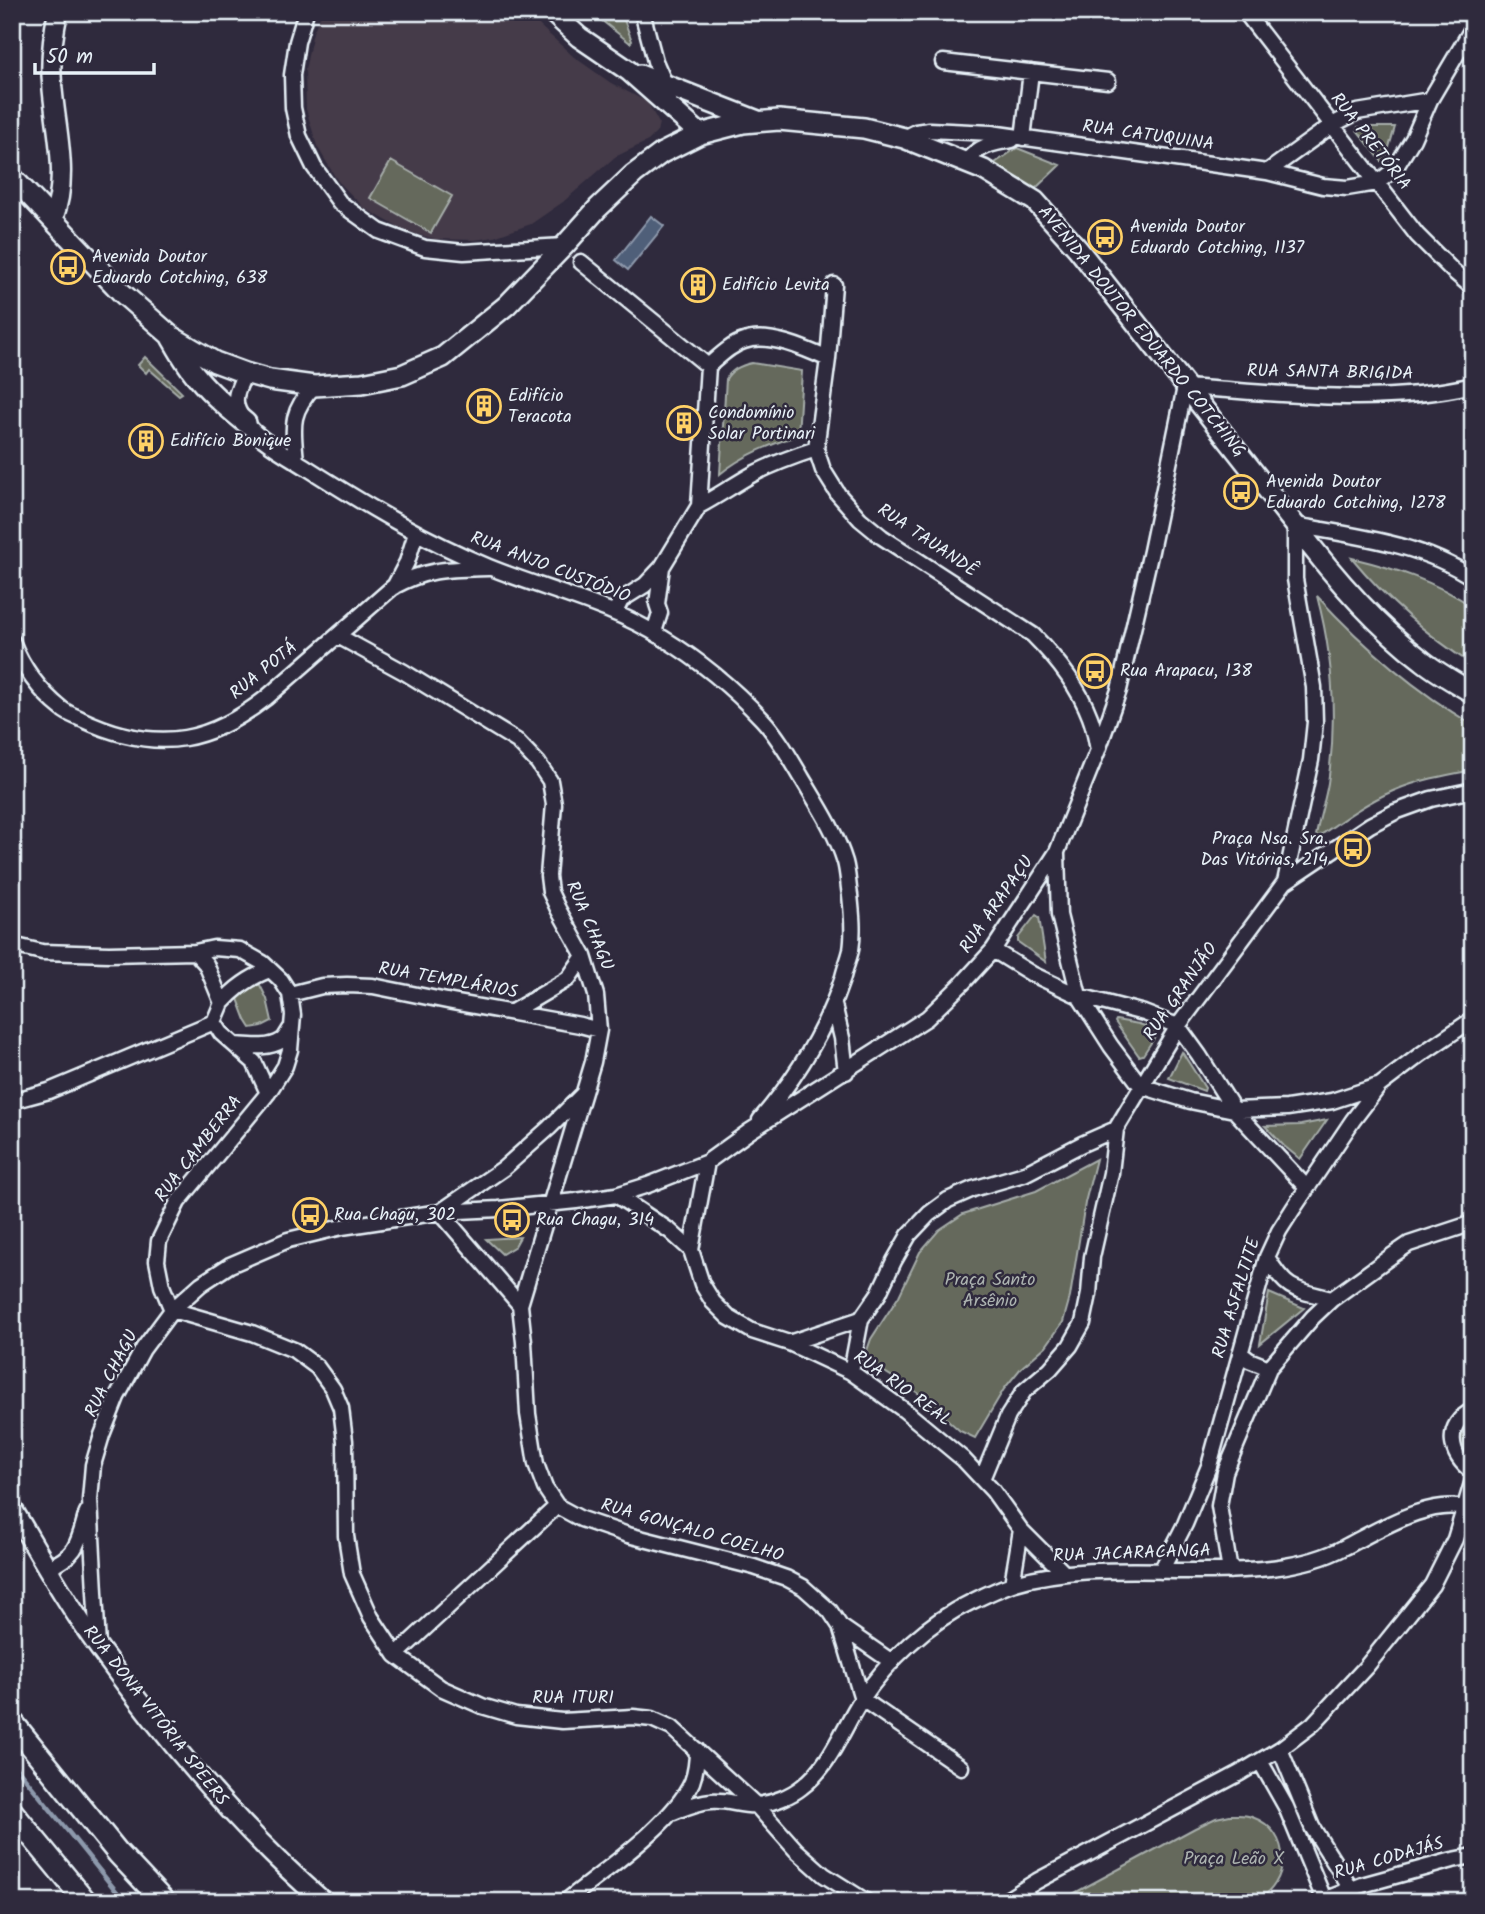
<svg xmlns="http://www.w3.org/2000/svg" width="1485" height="1914" viewBox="0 0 1485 1914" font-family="Kalam,sans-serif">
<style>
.built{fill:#443a48}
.green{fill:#65695b;stroke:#a6adaa;stroke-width:2}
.water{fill:#505e79;stroke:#8d99ac;stroke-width:2}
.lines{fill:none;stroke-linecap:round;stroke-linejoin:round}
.stream{stroke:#8d99ac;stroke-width:4.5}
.minor-casing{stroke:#e8f1f8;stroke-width:19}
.tertiary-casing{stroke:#e8f1f8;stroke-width:23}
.secondary-casing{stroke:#e8f1f8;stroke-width:24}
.primary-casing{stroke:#e8f1f8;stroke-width:26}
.minor{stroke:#2f2a3d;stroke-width:14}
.tertiary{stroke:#2f2a3d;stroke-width:18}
.secondary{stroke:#2f2a3d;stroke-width:19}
.primary{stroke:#2f2a3d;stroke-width:21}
.labels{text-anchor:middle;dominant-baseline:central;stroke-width:5;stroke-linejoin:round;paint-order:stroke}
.street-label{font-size:18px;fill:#e8f1f8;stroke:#2f2a3d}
.poi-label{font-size:18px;fill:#e8f1f8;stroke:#2f2a3d;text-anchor:start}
.park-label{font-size:18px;fill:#adb4b1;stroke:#2f2a3d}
</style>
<rect width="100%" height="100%" fill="#2f2a3d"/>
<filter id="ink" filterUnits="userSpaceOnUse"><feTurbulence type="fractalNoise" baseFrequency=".0143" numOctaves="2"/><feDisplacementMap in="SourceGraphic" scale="14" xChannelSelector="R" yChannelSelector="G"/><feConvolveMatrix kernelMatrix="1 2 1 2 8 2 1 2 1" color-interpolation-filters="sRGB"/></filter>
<g filter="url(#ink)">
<path class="built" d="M322,12H529L540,26L574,57L611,83L647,102L659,123L657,132L648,141L615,157L563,202L531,224L494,237L475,240L435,239L416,234L398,227L364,208L337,180L317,146L306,109L305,70L313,32Z"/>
<path class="green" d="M591,12H621L632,41L630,43Z
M1358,127H1395L1384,164L1357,130Z
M1017,148L1060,165L1034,190L992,165Z
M391,161L452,196L431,233L370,198Z
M145,357L182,393L179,395L149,369L146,373L138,365Z
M752,363L802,371L798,435C770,445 743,455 720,474L726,379C731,370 742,365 752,363Z
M1352,558C1397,569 1434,581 1473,607V665C1428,636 1386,599 1352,558Z
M1317,596C1363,646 1414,690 1473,725V770C1446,775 1418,780 1393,791C1367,802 1342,820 1318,837L1316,836C1319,818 1325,801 1328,783C1337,721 1333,656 1317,596Z
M1036,915L1039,917L1046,962L1018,942V938Z
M254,985H260L267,999L272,1021L262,1026L251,1028L246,1020L237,996L248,987Z
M1116,1020L1139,1024L1157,1030L1156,1035L1143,1055L1139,1056L1115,1022Z
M1182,1052L1205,1088L1204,1091L1169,1078Z
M1327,1120L1300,1159L1284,1146L1265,1126L1301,1125Z
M1096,1159L1085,1203L1070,1297L1063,1322L1046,1346L1021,1368L1004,1389L975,1438L960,1431L918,1393L864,1359L871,1339L899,1296L920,1252L939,1230L963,1214L1036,1191Z
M520,1237L515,1246L502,1254L486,1239Z
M1269,1293L1304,1308L1260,1344Z
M1473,1416V1464C1455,1443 1454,1437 1473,1416Z
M1230,1815C1237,1815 1245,1814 1252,1817C1293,1831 1291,1885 1254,1902H1058L1195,1828L1216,1818Z"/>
<path class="water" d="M651,216L664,226L628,270L616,260Z"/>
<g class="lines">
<path class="stream" d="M12,1762L125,1902"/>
<g class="minor-casing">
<path id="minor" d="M306,12L297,42L292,75L293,108L299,136L314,167L340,203L379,231L425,248L464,252L564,246
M642,12L655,61L665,84
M1245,12L1417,235L1453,271L1473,288
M943,62L1108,81
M904,138L916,132L929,130L991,133L1267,172L1323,186L1347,188L1377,183L1394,170L1413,139L1430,100L1473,27
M1023,138L1031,72
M966,162C978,146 992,143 1012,140
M1267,172L1332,125L1357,112L1430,100
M581,262L708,366
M834,285L828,359L816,449L823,470L838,494L860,519L882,537L1033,635C1056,658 1078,685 1090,717C1094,727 1096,739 1098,750
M245,373C240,385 232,397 238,410C248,435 287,455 309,469C367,506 426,541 489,567C548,591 609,604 663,638C699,660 733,688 762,719C778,736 790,758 802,778C818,805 836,832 845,862C848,873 848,884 850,895C852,913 854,932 851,950C849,959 845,968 843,977C826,1029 796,1078 760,1120
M296,461C293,426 289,414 314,386
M699,506C718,496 735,484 753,474C773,464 794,456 816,449
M394,587L407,562L416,533
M615,612L621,600L645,585L662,567L699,506L708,366C719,357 730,345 744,341C768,332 806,349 828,359
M654,632L660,613L657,604L662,567
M338,636L404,672L517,741L538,763L550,781L554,804L548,876L550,892L558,909L584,956L596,995L599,1030L593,1062L520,1305L524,1342L528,1414L536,1464L545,1488L557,1506L581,1519L628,1535L754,1567L786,1578L803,1587L830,1611L840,1626L862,1699L961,1767
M12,641C22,667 40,692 62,709C68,714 75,716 81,719C113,734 150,744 185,738C215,733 243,716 266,698L393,587C427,568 450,569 488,568
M1057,854L1059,915L1079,996L1111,1046L1141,1086L1190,1101L1234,1110L1287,1108L1332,1101L1378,1086
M1285,882L1311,760L1315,722L1314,687L1295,579V525C1355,536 1421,543 1473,578
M12,945L42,952L109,954L195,952L214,948L240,950L263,963L281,980L290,994L293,1015L290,1050L285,1066L268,1093L178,1202L159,1241L157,1261L162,1286L172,1310L252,1333L294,1350L317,1367L333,1389L341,1408L345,1441L346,1536L352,1574L371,1617L396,1655L441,1688L482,1706L516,1716L562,1721L633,1717L652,1719L672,1728L757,1806L796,1850L824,1875L867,1902
M993,950L1032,974L1079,996L1144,1013L1178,1026L1199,1055L1234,1110L1307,1188
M195,952L206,964L222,1003L214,1022L221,1033L254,1062L268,1093
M290,994L322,986L347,985L373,986L452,1002L580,1025L599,1030
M222,1003C236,987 250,977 270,970
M834,1005L842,1038L846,1072
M512,1012L568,979L584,956
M235,1045C250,1046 268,1049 281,1041C285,1039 288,1032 291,1028
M12,1101L49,1091L214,1022
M707,1162L691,1250L702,1284L713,1302L728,1317L752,1331L789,1343L851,1372L904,1410L963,1459L993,1491L1021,1530L1064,1573
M616,1195L670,1231L691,1250
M1267,1257C1286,1291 1296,1290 1332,1299
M520,1305L440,1212L504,1168L549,1128L583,1094
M789,1343L861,1319L879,1293L894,1261L909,1235L929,1214L948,1200L973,1189L1024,1174L1082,1144L1116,1129
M1240,1353L1249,1360L1269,1368
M851,1372L861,1319
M1473,1410C1444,1424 1448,1455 1473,1472
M982,1479L1008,1416L1024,1391L1050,1369L1070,1346L1083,1323L1089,1294L1092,1257L1111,1173L1116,1129L1178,1026L1285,882L1370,825L1395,812L1431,799L1473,790
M48,1568C79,1554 78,1542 87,1512
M1161,1571L1185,1524L1209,1466L1267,1257L1279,1231L1293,1209L1353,1120L1379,1086L1420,1055L1473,1019
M1230,1571L1219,1506L1225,1472L1269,1368L1313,1317L1332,1299L1390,1257L1409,1244L1473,1223
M1012,1584L1021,1530
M840,1626L892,1662
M98,1647L90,1500L93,1465L102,1435L117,1397L143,1349L172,1310L201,1284L230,1265L288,1240L342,1227L440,1212L499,1209L576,1201L616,1195L648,1185L707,1162L750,1131L927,1018L962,984L993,950L1057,852L1098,750L1119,690L1151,551L1185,387C1280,393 1380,407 1473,385
M396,1655L557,1506
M1280,1749L1312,1827L1351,1889
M1260,1761L1286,1807L1324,1899
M671,1813C684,1808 697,1802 711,1801C727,1799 743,1807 758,1805C773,1803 791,1796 802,1787C830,1766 843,1728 861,1700C888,1660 928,1622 971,1602C985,1595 1000,1588 1015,1583C1074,1566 1138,1571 1200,1571C1246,1571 1303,1570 1345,1547C1376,1531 1439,1492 1473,1512
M565,1902C602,1872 673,1824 692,1782C696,1771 697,1761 697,1750
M1003,1902L1037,1881L1240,1773L1280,1749L1313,1724L1366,1667L1432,1585L1455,1539L1473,1480
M1318,1902L1362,1885L1453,1860L1473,1856"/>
</g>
<g class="tertiary-casing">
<path id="tertiary" d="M53,219C70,175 55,129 52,83C50,60 53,35 58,12
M12,1508C40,1555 67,1604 99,1648C166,1741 238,1827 324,1902"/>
</g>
<g class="secondary-casing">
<path id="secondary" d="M552,12L579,37L629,71L700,134
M640,75L758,121
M12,177L122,293L171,336L215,362L245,373L270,380L314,386L362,383L402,375L443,357L507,305L564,246L598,208L634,174L662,153L700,134L743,123L779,120L864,128L904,138L984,170L1035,201L1078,249L1295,525C1332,575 1373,623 1423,661C1438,673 1456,683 1473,693
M171,337C179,351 187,366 198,378C212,395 229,409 246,423"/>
</g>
<g class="primary-casing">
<path id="primary" d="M12,1722L118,1853L164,1902
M12,1812L86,1902"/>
</g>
<use href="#minor" class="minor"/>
<use href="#tertiary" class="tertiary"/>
<use href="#secondary" class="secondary"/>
<use href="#primary" class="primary"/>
</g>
</g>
<defs>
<g id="bus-ring" transform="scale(1.75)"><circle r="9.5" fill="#2f2a3d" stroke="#ffd166" stroke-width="1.5"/><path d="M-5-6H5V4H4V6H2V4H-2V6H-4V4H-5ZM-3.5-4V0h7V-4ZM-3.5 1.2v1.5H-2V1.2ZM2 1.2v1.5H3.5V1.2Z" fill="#ffd166"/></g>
<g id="building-ring" transform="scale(1.75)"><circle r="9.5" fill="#2f2a3d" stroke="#ffd166" stroke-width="1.5"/><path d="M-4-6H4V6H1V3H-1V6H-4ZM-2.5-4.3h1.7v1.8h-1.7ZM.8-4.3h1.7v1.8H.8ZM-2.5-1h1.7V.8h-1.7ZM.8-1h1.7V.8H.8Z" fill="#ffd166"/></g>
</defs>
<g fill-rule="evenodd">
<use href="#bus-ring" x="1105" y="237"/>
<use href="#bus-ring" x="68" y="267"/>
<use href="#building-ring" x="698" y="285"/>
<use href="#building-ring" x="484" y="406"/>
<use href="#building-ring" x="684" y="423"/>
<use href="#building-ring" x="146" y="441"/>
<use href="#bus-ring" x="1241" y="492"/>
<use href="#bus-ring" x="1095" y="671"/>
<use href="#bus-ring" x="1353" y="849"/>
<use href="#bus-ring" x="310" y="1215"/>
<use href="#bus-ring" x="512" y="1220"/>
</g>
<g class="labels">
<g class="street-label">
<text transform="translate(1148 136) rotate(8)">RUA CATUQUINA</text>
<text transform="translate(1370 142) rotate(52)">RUA PRETÓRIA</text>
<text transform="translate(1141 332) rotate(51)">AVENIDA DOUTOR EDUARDO COTCHING</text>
<text transform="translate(1330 373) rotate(1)">RUA SANTA BRIGIDA</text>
<text transform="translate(927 541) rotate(34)">RUA TAUANDÊ</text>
<text transform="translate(550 568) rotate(21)">RUA ANJO CUSTÓDIO</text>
<text transform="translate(264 671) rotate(-39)">RUA POTÁ</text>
<text transform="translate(997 905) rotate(-55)">RUA ARAPAÇU</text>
<text transform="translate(589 926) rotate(67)">RUA CHAGU</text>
<text transform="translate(448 981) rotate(10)">RUA TEMPLÁRIOS</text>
<text transform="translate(1181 992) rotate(-55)">RUA GRANJÃO</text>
<text transform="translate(199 1149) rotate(-52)">RUA CAMBERRA</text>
<text transform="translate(1237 1298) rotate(-73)">RUA ASFALTITE</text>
<text transform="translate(112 1374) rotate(-63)">RUA CHAGU</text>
<text transform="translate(902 1389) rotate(36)">RUA RIO REAL</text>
<text transform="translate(692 1531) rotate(16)">RUA GONÇALO COELHO</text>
<text transform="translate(1132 1554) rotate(-2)">RUA JACARACANGA</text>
<text x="573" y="1698">RUA ITURI</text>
<text transform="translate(155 1716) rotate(52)">RUA DONA VITÓRIA SPEERS</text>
<text transform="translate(1389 1859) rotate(-16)">RUA CODAJÁS</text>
</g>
<g class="poi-label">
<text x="1130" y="227">Avenida Doutor<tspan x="1130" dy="21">Eduardo Cotching, 1137</tspan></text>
<text x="92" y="257">Avenida Doutor<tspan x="92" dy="21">Eduardo Cotching, 638</tspan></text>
<text x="722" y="285">Edifício Levita</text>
<text x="508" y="396">Edifício<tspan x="508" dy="21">Teracota</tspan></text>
<text x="708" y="413">Condomínio<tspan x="708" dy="21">Solar Portinari</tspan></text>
<text x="170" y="441">Edifício Bonique</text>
<text x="1266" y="482">Avenida Doutor<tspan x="1266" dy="21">Eduardo Cotching, 1278</tspan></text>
<text x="1120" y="671">Rua Arapacu, 138</text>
<text x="1328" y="839" text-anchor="end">Praça Nsa. Sra.<tspan x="1328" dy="21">Das Vitórias, 214</tspan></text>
<text x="334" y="1215">Rua Chagu, 302</text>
<text x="536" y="1220">Rua Chagu, 314</text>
</g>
<g class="park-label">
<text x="990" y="1280">Praça Santo<tspan x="990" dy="21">Arsênio</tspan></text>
<text x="1234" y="1859">Praça Leão X</text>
</g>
</g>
<rect width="1485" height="1914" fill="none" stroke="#2f2a3d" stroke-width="42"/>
<rect x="21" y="21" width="1443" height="1872" fill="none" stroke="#e8f1f8" stroke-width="2.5" filter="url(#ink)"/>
<path d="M35 63v10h119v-10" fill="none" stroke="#e8f1f8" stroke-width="3.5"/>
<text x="46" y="63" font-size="21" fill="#e8f1f8" stroke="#2f2a3d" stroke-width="5" paint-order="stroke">50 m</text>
</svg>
